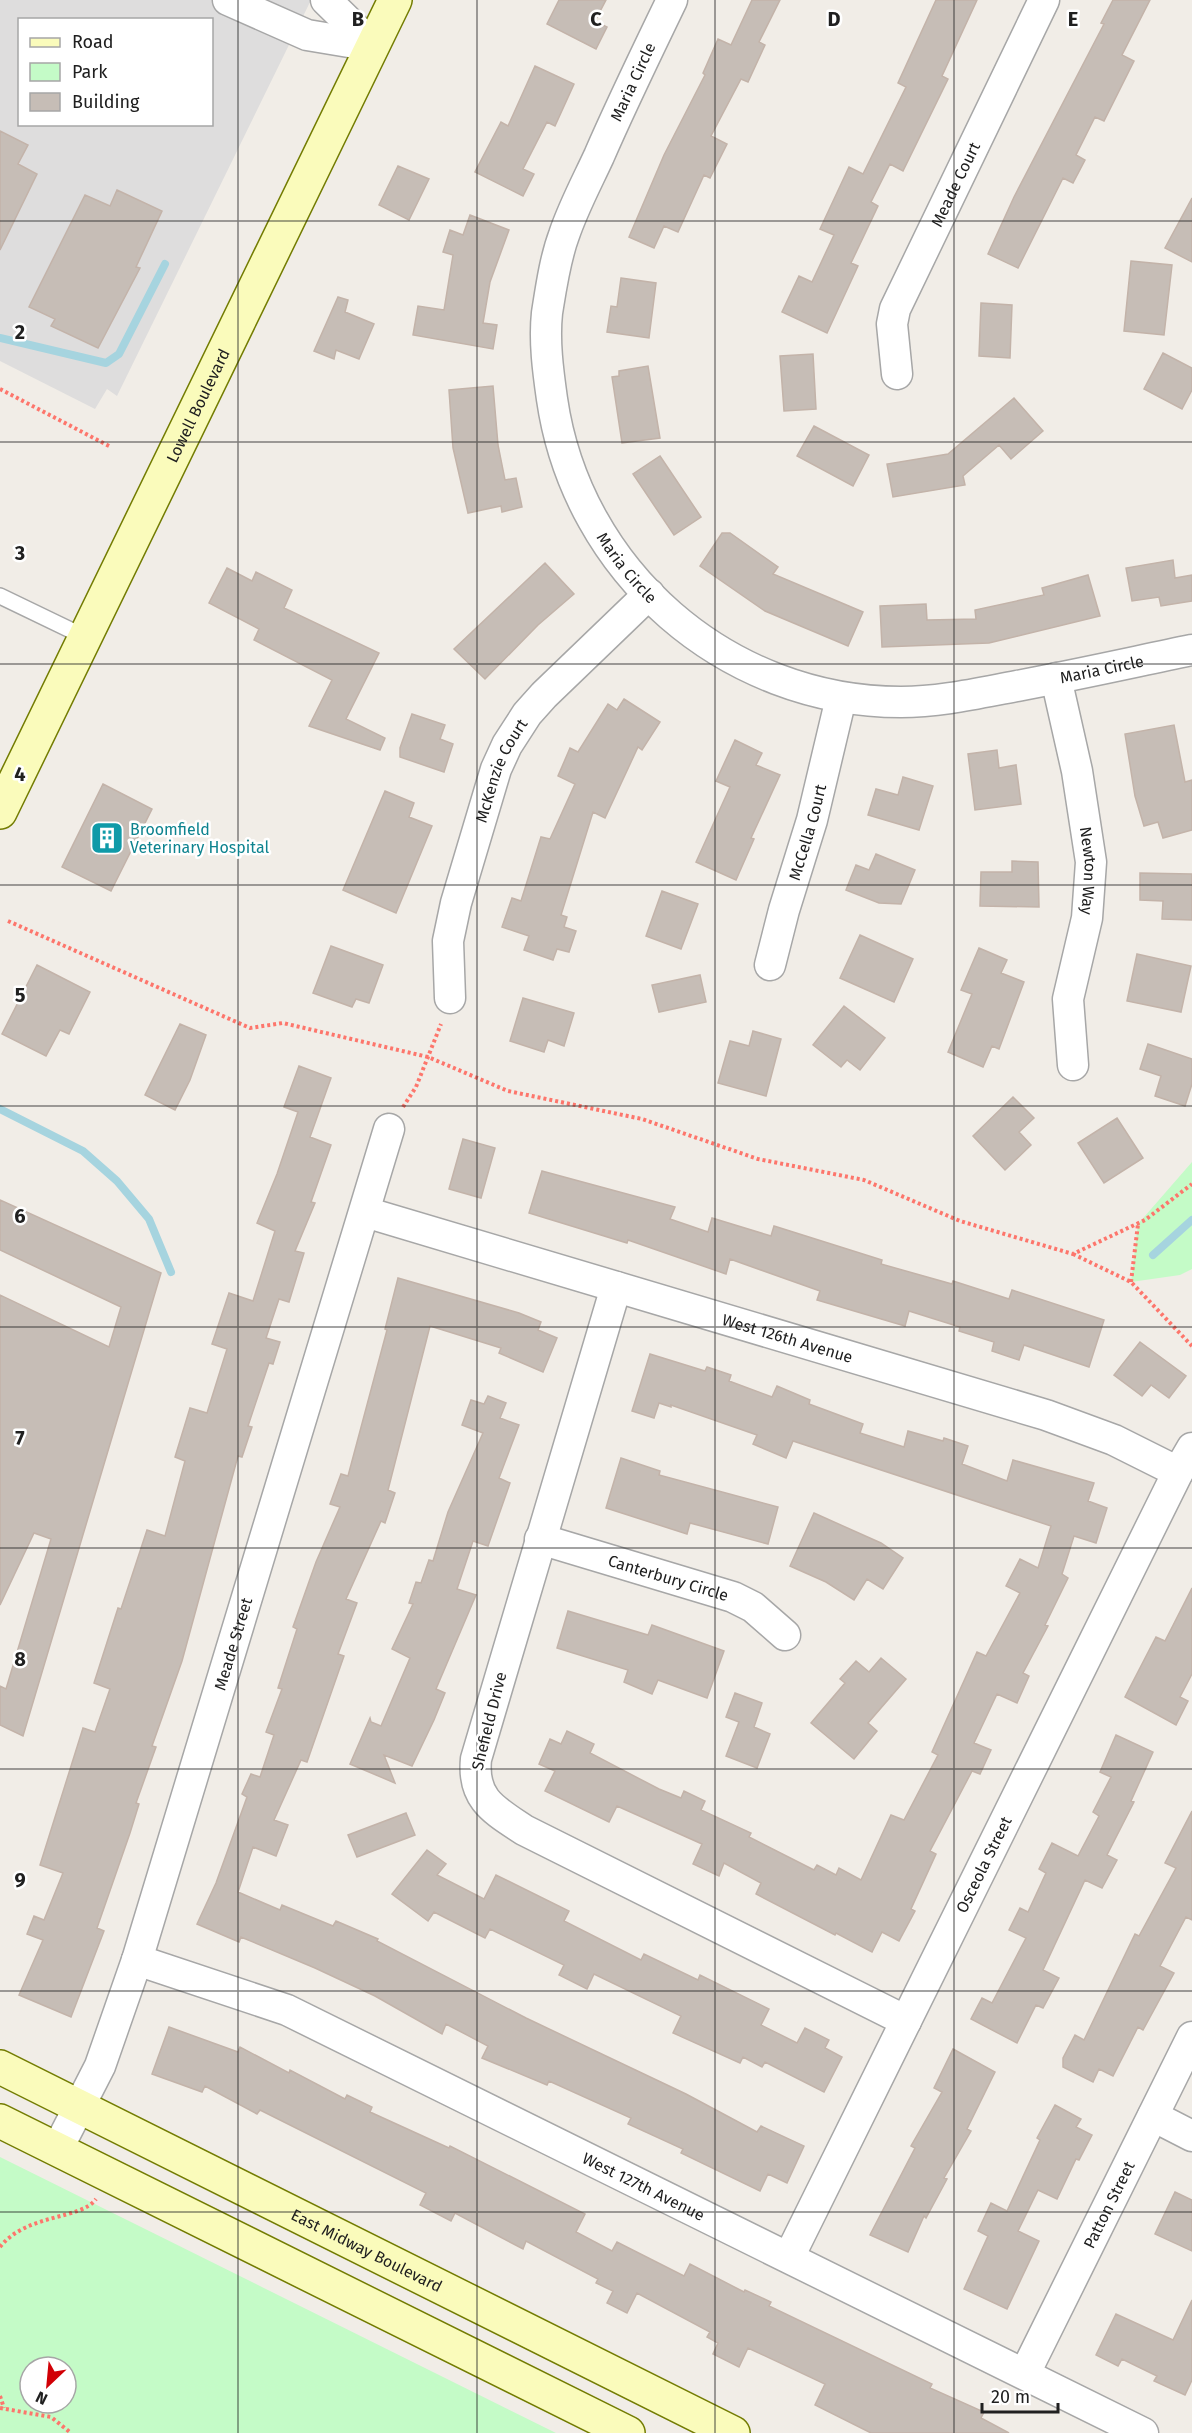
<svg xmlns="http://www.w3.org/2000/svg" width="1192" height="2433" viewBox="0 0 1192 2433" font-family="'Fira Sans',sans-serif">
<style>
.residential{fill:#dedddd;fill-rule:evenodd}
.park{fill:#c4fbc7;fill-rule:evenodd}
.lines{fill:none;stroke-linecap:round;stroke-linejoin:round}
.stream{stroke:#a6d4df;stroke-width:8}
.building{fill:#c6bdb6;stroke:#c3b3a9;stroke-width:1.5}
.lane-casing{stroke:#a7a7a7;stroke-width:18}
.street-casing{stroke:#a7a7a7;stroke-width:33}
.secondary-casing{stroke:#737c02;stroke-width:36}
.path{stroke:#fd766c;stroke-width:4;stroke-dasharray:3 3;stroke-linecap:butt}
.lane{stroke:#fff;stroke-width:15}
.street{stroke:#fff;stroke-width:30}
.secondary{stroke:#fafbbb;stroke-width:33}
.grid{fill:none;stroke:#202020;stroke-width:1.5;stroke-opacity:0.55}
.labels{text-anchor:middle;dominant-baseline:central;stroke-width:5;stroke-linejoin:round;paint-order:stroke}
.street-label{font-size:16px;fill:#202020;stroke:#fff}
.culture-label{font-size:16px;fill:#0d838f;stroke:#fff;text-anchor:start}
.grid-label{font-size:20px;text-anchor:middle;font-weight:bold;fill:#202020;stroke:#fff;stroke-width:5;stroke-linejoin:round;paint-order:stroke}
</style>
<rect width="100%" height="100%" fill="#f1ede7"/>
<path class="residential" d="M0,0H311L117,396L107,389L95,409L0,361ZM20,20H212V124H20Z"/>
<path class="park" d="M1192,1162V1269L1180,1275L1131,1282L1138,1224Z
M0,2157L556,2433H0ZM30,2367H66V2403H30Z"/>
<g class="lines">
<path class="stream" d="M0,338L106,363L119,354L165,264
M0,1109L83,1151L117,1181L149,1219L171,1272
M1153,1255L1192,1220"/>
</g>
<path class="building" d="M559,0H606L595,21L607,27L596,49L547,24Z
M752,0H780L759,42L765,45L748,82L741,79L711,136L727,144L710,178L704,175L678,232L664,226L654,248L629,237L664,155L705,75L703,73L718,39L731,45Z
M936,0H977L942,76L948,79L903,171L890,164L871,202L878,206L851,263L858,266L827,333L782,312L799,276L812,282L834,235L820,229L849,167L863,174L906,87L898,83Z
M1113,0H1150L1122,55L1134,61L1104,121L1095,117L1076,155L1085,160L1073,183L1063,178L1018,268L988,254L1014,197L1104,24L1101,23Z
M535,66L574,84L555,126L547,122L523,169L534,174L523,196L475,172L501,122L508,126Z
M0,131L28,145L18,164L37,174L0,250Z
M398,166L429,179L409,220L379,205Z
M117,190L162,211L136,267L140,268L98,348L51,326L55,319L29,307L85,195L110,206Z
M1192,198V262L1165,248Z
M470,215L509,230L490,282L483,323L497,325L493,349L413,335L418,306L444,310L453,255L443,252L450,230L463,235Z
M1131,261L1172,265L1164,335L1124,331Z
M621,278L656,283L649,338L607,332L611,306L617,307Z
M338,297L348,300L345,312L374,324L359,359L336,350L334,359L314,351Z
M981,303L1012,305L1010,358L979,356Z
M1163,353L1192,368V390L1182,409L1144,389Z
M813,354L816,409L784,411L780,356Z
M648,366L660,438L622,443L612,377L619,376V371Z
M493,386L498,445L505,480L516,478L522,507L502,512L501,506L468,513L453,448L449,390Z
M1014,398L1043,431L1011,459L999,445L963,476L965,485L893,497L887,464L948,454Z
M814,426L869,455L853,486L797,456Z
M660,456L701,517L674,535L633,474Z
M722,533H730L778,567L773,574L863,612L848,646L765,611L700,566Z
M1173,560L1175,578L1192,575V601L1161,606L1159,597L1132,601L1126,568Z
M545,563L574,594L538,625L485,679L454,649Z
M227,568L252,581L256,572L292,590L284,608L379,653L346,719L385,738L380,750L309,726L332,680L254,640L259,629L209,603Z
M1088,575L1100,616L989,643L882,647L880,606L926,604L927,620L976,619L975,610L1044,595L1042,588Z
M624,699L660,722L642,750L638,747L605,818L593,812L561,915L567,917L564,927L576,931L569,952L557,949L553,960L524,950L529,936L502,927L512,898L521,901L541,837L550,839L575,784L558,776L570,748L578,752L608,704L617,710Z
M412,714L445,725L440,739L453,744L444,772L400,757V748Z
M1174,725L1185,782L1192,780V830L1163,838L1158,822L1144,826L1135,796L1125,734Z
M735,740L762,753L756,765L780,775L751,838L754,839L736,880L696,862L730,787L716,781Z
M997,750L999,768L1016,765L1021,804L975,810L968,754Z
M903,777L933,786L919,830L868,815L876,789L898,795Z
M103,784L152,809L111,891L62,867Z
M385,791L414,803L409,817L432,826L396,913L343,890Z
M876,854L915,870L901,904L879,903L846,890L856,865L869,870Z
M1012,861L1038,862L1039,907L980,906L981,872H1012Z
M1140,873L1192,874V920L1162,919L1163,901L1140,900Z
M662,891L698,904L681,949L646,936Z
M860,935L913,959L894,1002L840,978Z
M331,946L383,965L369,1003L356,999L352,1007L313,993Z
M979,948L1007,960L1001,973L1024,982L999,1049L992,1046L983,1067L948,1052L972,994L961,990Z
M1137,954L1191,966L1181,1012L1127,1001Z
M37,965L90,992L69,1034L60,1030L46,1056L2,1034Z
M700,975L706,1002L659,1012L652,985Z
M523,998L574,1013L564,1046L548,1040L544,1052L510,1041Z
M844,1006L885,1038L860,1070L847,1060L841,1067L813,1045Z
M180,1024L206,1035L190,1080L175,1110L145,1095Z
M753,1031L781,1039L766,1096L718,1083L730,1041L749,1046Z
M1148,1044L1192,1059V1084L1185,1106L1155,1096L1161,1076L1140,1069Z
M299,1066L331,1078L310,1137L331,1145L311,1202L315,1203L295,1251L304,1253L289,1302L279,1299L266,1338L280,1342L273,1364L269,1363L248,1426L252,1427L242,1457L238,1456L182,1661L152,1746L156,1747L136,1803L139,1804L130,1833L97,1928L104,1931L71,2017L19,1995L43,1940L27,1934L34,1916L44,1920L63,1873L40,1865L83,1728L95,1732L110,1689L94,1683L118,1608L121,1609L147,1530L165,1536L185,1461L175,1457L190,1408L207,1413L227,1349L212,1344L229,1293L253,1301L275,1231L257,1223L277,1174L298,1112L284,1107Z
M1013,1097L1034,1118L1019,1132L1031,1145L1005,1170L973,1136Z
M1117,1118L1143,1158L1104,1183L1078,1143Z
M463,1139L495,1148L481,1198L449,1189Z
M542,1171L675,1207L670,1219L708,1232L712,1218L771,1236L774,1226L882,1260L881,1264L952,1284L953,1281L1009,1299L1012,1290L1104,1320L1089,1367L1024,1345L1019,1360L992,1351L994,1342L959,1331L960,1327L909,1311L905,1326L817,1300L820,1291L730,1259L726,1274L628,1240L627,1243L529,1213Z
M0,1200L161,1273L23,1736L0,1725V1686L6,1689L51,1539L34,1533L0,1605V1295L109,1347L121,1307L0,1250Z
M398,1278L519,1313L541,1322L538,1330L557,1338L543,1372L499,1353L501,1348L430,1326L388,1490L395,1493L385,1523L381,1521L346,1599L357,1603L338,1654L344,1656L307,1762L301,1760L274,1820L288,1825L276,1856L253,1847L238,1892L280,1910L282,1905L333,1926L336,1921L378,1939L377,1941L526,2018L686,2094L757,2132L761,2126L804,2146L787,2183L768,2174L760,2191L681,2153L683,2149L628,2124L631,2118L549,2081L547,2085L482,2058L488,2046L446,2024L442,2034L375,1996L315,1968L241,1937L239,1942L197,1924L216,1883L247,1797L242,1794L251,1774L260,1777L274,1735L266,1732L282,1689L278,1688L297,1629L293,1627L316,1562L340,1507L330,1504L341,1474L348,1476L387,1330L385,1329Z
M1140,1342L1186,1376L1169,1398L1151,1385L1142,1396L1114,1375Z
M650,1354L705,1371L707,1367L731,1375L729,1381L772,1397L777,1386L810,1400L809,1404L863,1424L860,1433L904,1447L908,1431L943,1441L944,1438L968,1446L962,1464L1007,1481L1013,1460L1094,1483L1088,1501L1107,1508L1096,1543L1074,1536L1062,1574L1068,1578L1045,1625L1048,1626L1023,1673L1029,1676L1017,1703L997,1694L974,1743L991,1750L980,1774L972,1771L930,1851L936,1854L911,1909L915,1911L899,1941L882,1932L872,1952L836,1933L835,1935L756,1894L761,1883L724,1863L719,1876L693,1864L702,1844L617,1806L609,1822L545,1791L555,1771L539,1764L550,1739L561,1744L567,1731L594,1744L590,1753L659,1789L681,1798L684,1791L705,1801L701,1810L751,1833L749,1837L814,1870L817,1865L836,1875L839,1868L861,1880L891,1815L904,1820L938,1755L932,1752L977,1652L986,1656L1020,1593L1006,1586L1020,1559L1038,1568L1051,1526L793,1441L786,1458L753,1444L757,1435L671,1405V1407L659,1403L654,1418L632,1411Z
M488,1396L506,1403L500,1418L519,1425L499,1478L510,1483L488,1546L473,1541L457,1589L476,1595L436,1689L445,1693L434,1720L412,1766L384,1755L395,1783L350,1764L370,1718L371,1722L381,1726L410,1658L392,1649L413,1604L409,1603L416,1582L421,1583L429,1560L433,1561L448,1512L483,1433L462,1425L471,1400L484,1404Z
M621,1458L660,1471L659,1475L778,1507L768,1544L690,1523L687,1534L606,1508Z
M814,1513L881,1543L903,1558L883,1589L867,1579L854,1600L826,1582L790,1566Z
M1192,1588V1674L1180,1697L1188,1701L1176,1725L1125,1697L1156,1637L1165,1641Z
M568,1611L648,1635L652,1625L724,1651L707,1698L658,1680L652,1694L624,1682L628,1670L557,1648Z
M881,1658L906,1679L868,1723L877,1731L854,1759L811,1723L845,1683L840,1679L856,1661L869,1672Z
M735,1693L762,1703L754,1727L770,1734L757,1768L726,1756L739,1722L726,1717Z
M1116,1735L1153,1752L1131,1801L1134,1802L1107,1855L1117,1860L1102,1888L1085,1880L1043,1970L1059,1978L1043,2008L1036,2005L1017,2043L971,2019L982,1998L992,2003L1026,1938L1009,1930L1020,1908L1028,1912L1046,1873L1039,1869L1052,1843L1078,1856L1099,1816L1093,1812L1111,1777L1100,1772Z
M1192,1811V1920L1186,1917L1160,1966L1174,1973L1143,2030L1138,2027L1113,2076L1099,2069L1093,2082L1063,2067V2058L1075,2035L1084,2040L1135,1934L1139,1936L1176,1868L1165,1863Z
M406,1813L415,1835L357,1857L348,1835Z
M427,1850L446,1864L437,1875L484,1899L496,1875L569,1911L564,1921L641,1960L644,1954L698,1980L700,1975L769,2009L761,2025L797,2043L805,2028L829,2040L825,2048L842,2057L824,2092L765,2062L762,2067L743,2057L740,2063L673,2033L681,2016L594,1974L587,1989L559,1975L564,1965L490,1929L485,1938L434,1912L428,1921L392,1894Z
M169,2027L238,2052L240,2047L289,2073L290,2070L345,2099L347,2095L372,2107L370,2112L449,2148L450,2146L585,2214L576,2232L612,2251L617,2242L684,2276L690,2264L744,2292L745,2290L771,2302L769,2306L932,2384L930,2388L984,2412L981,2418L1009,2433H871L815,2405L825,2384L748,2348L739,2367L713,2354L718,2343L707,2337L710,2332L637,2293L627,2313L607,2303L613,2291L596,2283L598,2279L526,2241L523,2249L455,2213L451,2221L420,2205L426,2193L260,2110L257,2114L205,2086L202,2092L152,2074Z
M953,2049L995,2072L967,2129L971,2131L944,2178L947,2179L926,2218L924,2216L908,2252L870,2235L915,2148L911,2146L942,2092L934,2088Z
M1055,2105L1081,2119L1076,2127L1092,2135L1079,2160L1076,2159L1057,2199L1038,2190L1018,2231L1039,2241L1007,2309L964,2289L988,2236L978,2231L991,2203L1007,2211L1040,2140L1037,2138Z
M1175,2192L1192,2200V2251L1155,2234Z
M1192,2300V2380L1185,2395L1154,2381L1157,2376L1122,2359L1118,2366L1096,2355L1116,2314L1173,2340Z"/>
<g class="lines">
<g class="lane-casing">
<path id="lane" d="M0,596L85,637"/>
</g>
<g class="street-casing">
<g id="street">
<path d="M228,0L307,35L373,46"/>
<path d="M326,0L373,46"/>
<path id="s1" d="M672,0C647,52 622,103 599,156C587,182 573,208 564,235C555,259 551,288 547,313C544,341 548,371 552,399C577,572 727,702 901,702C940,702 979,693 1017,686C1076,675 1134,662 1192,650"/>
<path id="s2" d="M897,374L892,324L895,309L1044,0"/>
<path id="s3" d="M1056,678L1077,771L1091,862L1087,918L1068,999L1073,1065"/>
<path id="s4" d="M770,965L784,910L812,820L841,698"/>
<path id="s5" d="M450,998L448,941L456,903L496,769L507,745L527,714L544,695L649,594"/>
<path id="s6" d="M365,1212L1046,1415L1114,1440L1178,1472"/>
<path d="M616,1287L476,1759C472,1799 494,1810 524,1830L906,2021"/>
<path id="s7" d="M540,1539L733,1597L753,1607L785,1635"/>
<path id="s8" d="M137,1960L287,2010L1143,2433"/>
<path d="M1153,2116L1192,2136"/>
<path id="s9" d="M57,2150L100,2066L137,1960L389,1129"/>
<path id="s10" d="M789,2257L1178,1472L1192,1448"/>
<path id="s11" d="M1025,2373L1192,2037"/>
</g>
</g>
<g class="secondary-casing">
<g id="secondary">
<path id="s12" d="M0,812L395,0"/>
<path id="s13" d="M0,2067L733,2433"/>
<path d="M0,2121L628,2433"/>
</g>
</g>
<path class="path" d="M0,389L109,446
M8,921L250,1028L283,1023L428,1057L508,1091L642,1119L758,1159L864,1180L960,1221L1073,1254L1145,1220L1192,1184
M403,1107L416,1087L441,1024
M1073,1254L1131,1282L1192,1346
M1131,1282L1138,1224
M0,2247C27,2213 81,2220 96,2199
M0,2396L4,2408
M0,2408L51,2417L71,2433"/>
<use href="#lane" class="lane"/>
<use href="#street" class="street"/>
<use href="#secondary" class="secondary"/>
</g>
<path class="grid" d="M238,0V2433M477,0V2433M715,0V2433M954,0V2433M0,221H1192M0,442H1192M0,664H1192M0,885H1192M0,1106H1192M0,1327H1192M0,1548H1192M0,1769H1192M0,1991H1192M0,2212H1192"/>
<defs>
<g id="building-square" transform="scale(1.725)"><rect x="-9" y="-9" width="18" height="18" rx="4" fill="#0f9aa8" stroke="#fff"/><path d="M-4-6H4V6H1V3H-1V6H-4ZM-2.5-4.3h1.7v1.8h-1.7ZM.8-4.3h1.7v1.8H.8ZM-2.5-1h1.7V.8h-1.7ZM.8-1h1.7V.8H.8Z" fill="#fff"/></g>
</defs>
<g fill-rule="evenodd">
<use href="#building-square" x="107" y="838"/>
</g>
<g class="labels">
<g class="street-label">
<text transform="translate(633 82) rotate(-65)">Maria Circle</text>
<text stroke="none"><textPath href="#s2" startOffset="204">Meade Court</textPath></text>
<text stroke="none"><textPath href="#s12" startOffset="452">Lowell Boulevard</textPath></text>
<text stroke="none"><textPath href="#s1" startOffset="612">Maria Circle</textPath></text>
<text stroke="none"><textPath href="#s1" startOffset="1132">Maria Circle</textPath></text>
<text stroke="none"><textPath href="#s5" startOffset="236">McKenzie Court</textPath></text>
<text stroke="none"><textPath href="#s4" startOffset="138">McCella Court</textPath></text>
<text stroke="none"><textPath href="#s3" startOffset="196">Newton Way</textPath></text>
<text stroke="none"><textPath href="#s6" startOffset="441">West 126th Avenue</textPath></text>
<text stroke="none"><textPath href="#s7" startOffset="134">Canterbury Circle</textPath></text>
<text stroke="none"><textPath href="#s9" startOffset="537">Meade Street</textPath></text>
<text transform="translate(489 1721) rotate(-76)">Shefield Drive</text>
<text stroke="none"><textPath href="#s10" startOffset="438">Osceola Street</textPath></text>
<text stroke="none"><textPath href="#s8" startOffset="556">West 127th Avenue</textPath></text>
<text stroke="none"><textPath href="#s11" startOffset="188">Patton Street</textPath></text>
<text stroke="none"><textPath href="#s13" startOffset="410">East Midway Boulevard</textPath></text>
</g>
<g class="culture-label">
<text x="130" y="829">Broomfield<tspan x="130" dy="18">Veterinary Hospital</tspan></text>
</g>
</g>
<g class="grid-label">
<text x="358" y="26">B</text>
<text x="596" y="26">C</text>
<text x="834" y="26">D</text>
<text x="1073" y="26">E</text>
<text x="20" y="339">2</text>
<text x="20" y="560">3</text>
<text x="20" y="781">4</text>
<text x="20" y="1002">5</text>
<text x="20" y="1223">6</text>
<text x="20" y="1445">7</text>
<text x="20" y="1666">8</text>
<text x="20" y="1887">9</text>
</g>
<rect x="18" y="18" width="195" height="108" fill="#ffffff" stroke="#a6a6a6" stroke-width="1.5"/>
<rect x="30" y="38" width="30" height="9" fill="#fafbbb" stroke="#a6a6a6" stroke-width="1.5"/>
<text x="72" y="48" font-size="18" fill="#202020">Road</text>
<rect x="30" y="63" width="30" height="18" fill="#c4fbc7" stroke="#a6a6a6" stroke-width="1.5"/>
<text x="72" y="78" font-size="18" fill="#202020">Park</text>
<rect x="30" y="93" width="30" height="18" fill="#c6bdb6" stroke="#a6a6a6" stroke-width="1.5"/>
<text x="72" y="108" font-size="18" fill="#202020">Building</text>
<g transform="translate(48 2385) rotate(206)"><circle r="28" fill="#ffffff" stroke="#a6a6a6" stroke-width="1.5"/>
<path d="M0-4.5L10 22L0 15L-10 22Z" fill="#d10006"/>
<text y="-9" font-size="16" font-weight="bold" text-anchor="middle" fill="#202020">N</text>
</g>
<path d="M982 2403v9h76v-9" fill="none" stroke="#202020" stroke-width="3"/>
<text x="991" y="2403" font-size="18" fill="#202020" stroke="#ffffff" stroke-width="4.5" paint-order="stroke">20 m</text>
</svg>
